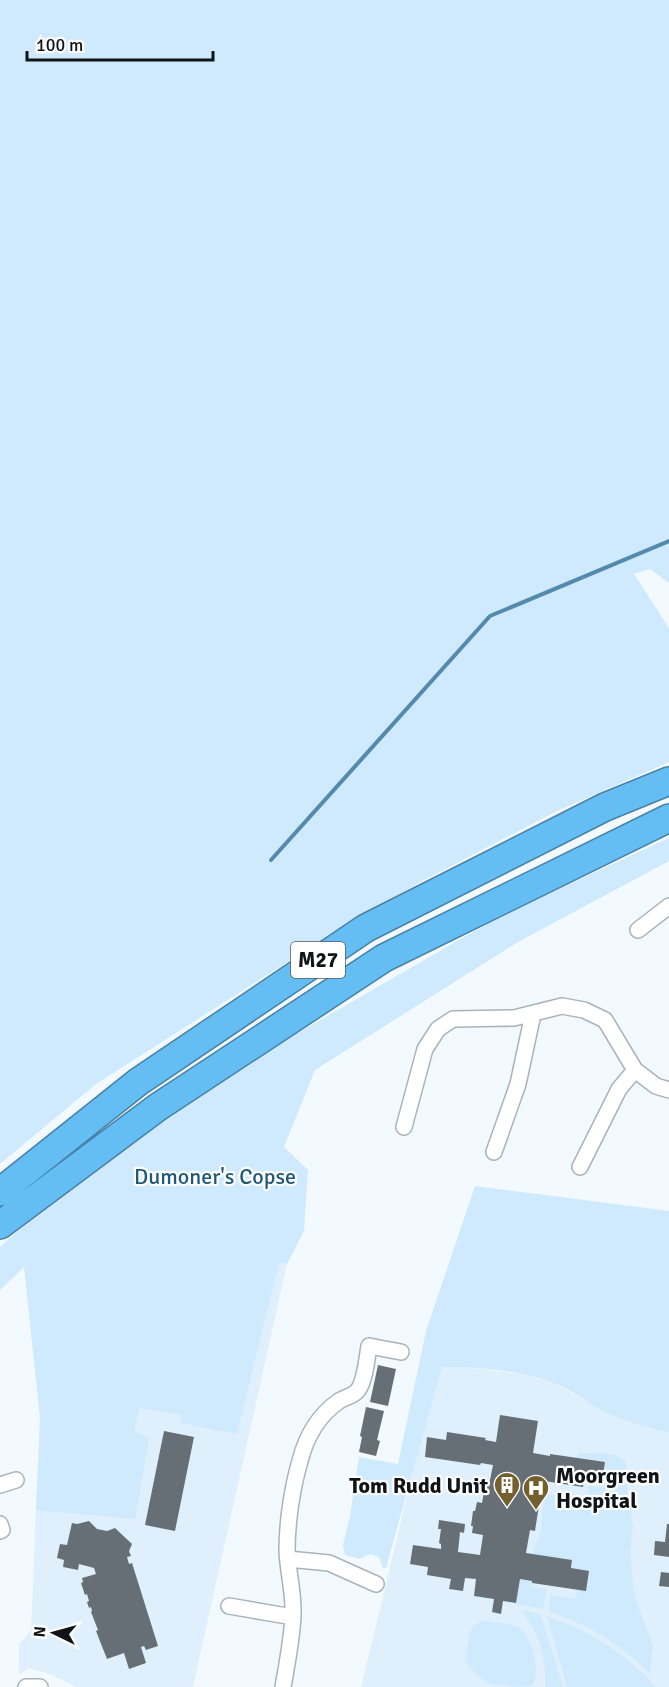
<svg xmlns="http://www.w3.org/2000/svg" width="669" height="1687" viewBox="0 0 669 1687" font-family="Signika,sans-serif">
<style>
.built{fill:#dff0fc}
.green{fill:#ceeafc}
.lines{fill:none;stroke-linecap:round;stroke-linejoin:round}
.stream{stroke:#548aac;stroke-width:4}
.building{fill:#666f75}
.street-casing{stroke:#aab3ba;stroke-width:18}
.highway-casing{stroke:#4782a6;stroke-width:30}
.street{stroke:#fff;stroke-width:15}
.highway{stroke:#64bef4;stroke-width:27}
.labels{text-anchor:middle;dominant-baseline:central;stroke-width:4.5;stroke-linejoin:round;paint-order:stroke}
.shield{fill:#fff;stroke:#585a5c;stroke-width:1.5}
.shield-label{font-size:21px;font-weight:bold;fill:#101416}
.park-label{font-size:22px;fill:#1f5878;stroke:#fff}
.poi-label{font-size:22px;font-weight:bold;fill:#101416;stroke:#fff;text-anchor:start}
</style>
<rect width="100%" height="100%" fill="#f2faff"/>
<path class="built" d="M146,1240L287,1264L193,1687H76L49,1674L29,1668L19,1675V1644L31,1631L36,1510L55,1416Z
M439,1364L521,1374L554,1383L602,1410L639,1425L669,1433V1687H361Z"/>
<path class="green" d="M0,0H669V583L650,569L634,574L669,628V762L557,811L422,881L303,952L96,1084L0,1164Z
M669,838V861L518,942L315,1070L284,1147L308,1170L304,1231L287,1264L279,1263L237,1434L180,1423L181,1415L139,1408L134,1431L149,1438L135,1519L36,1510L40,1418L24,1267L0,1290V1247L19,1230L213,1082L504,914Z
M475,1186L669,1211V1433C645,1427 621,1420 599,1409C584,1400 568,1388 551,1382C516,1370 479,1367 442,1367L389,1557L386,1568H383L379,1557L370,1554L360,1559L345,1555L343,1545L350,1516L359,1457L398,1464L426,1331Z
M579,1453L615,1454L625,1461L629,1477L626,1481L633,1526L630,1551L634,1595L653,1646L650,1673L621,1648L590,1628L549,1611L550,1595L576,1599C579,1585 571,1573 572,1560L533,1554L541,1530L543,1500L545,1494L587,1498L589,1486L602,1487L605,1462L576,1458Z
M520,1579L532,1581L531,1587L547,1589L543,1609L516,1604Z
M520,1610L539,1614L542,1619L563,1687H545C547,1660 539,1630 520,1610Z
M547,1616C589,1631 627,1654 656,1687H567Z
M480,1621H484C495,1623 508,1623 517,1627C533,1635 542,1673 531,1686L519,1687L490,1684L477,1675L467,1664L465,1659L470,1631Z"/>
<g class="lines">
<path class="stream" d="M271,860L490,616L669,541"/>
</g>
<path class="building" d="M378,1365L396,1369L388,1406L370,1402Z
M366,1407L384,1411L377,1440L380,1441L376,1456L359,1452L362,1437L360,1436Z
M500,1415L538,1421L533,1453L550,1456V1454L605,1462L602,1482L584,1479L583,1487L538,1480L534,1505H539L535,1531L530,1530L526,1553L572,1560L571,1568L589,1571L586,1591L532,1583V1581L520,1579L516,1603L503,1601L501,1614L492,1612L494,1599L474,1596L476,1579L465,1578L463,1591L449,1589L451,1579L427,1575L428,1567L410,1564L413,1545L441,1549V1544L439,1543L441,1529H438L439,1520L465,1524L464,1533L460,1532L458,1552L480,1555L483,1535L472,1533L473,1526H471L473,1511H475L477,1502L482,1503L485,1485H489L493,1465L481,1463L480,1465L425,1457L427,1437L446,1440L447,1432L486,1438L485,1440L496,1442Z
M164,1431L194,1437L175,1531L145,1525Z
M89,1521L97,1529L107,1531L115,1528L132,1544L129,1551L131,1556L127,1557L129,1564L132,1563L158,1646L146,1650L144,1646L141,1647L146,1663L129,1669L124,1653L107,1659L96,1631L98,1630L91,1612L92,1611L91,1607L89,1608L87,1602L89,1601L87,1594L85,1595L81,1583L83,1582L82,1578L96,1574L94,1568L79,1564L78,1570L63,1567L64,1560L57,1558L60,1544L67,1545L72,1523L77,1524Z
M667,1524H669V1557L654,1555L655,1541L665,1542Z
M661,1572L669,1573V1587L659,1586Z"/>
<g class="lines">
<g class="street-casing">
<path id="street" d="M638,930L669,906
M404,1127L425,1049L438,1029L453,1019L514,1018L562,1006L584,1010L605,1020L635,1070L656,1086L669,1090
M494,1152L518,1084L533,1014
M580,1167L619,1089L635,1070
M0,1485L16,1480
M0,1524L2,1530L0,1531
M288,1559L329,1563L376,1584
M229,1606L293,1617
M26,1687H40
M283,1687C287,1664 292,1639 293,1615C294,1593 288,1573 287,1551C287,1523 292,1488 300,1461C306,1437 319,1415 339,1401C345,1397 354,1396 358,1390C365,1381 367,1358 369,1346L401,1352"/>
</g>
<g class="highway-casing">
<path id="highway" d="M0,1192L138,1082L366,928L605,807L669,781
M0,1225L158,1107L384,958L669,818"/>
</g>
<use href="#street" class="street"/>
<use href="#highway" class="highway"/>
</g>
<defs>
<g id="building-pin" transform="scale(1.35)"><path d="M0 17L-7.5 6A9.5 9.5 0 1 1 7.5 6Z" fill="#73602e" stroke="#fff"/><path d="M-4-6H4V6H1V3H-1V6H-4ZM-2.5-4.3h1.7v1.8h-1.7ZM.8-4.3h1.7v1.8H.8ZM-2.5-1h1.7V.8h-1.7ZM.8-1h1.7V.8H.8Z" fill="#fff"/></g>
<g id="hospital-pin" transform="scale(1.35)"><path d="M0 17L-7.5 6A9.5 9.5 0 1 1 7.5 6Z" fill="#73602e" stroke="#fff"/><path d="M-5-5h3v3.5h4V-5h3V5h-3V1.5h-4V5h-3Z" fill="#fff"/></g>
</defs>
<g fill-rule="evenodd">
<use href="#building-pin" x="507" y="1485"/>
<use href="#hospital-pin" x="536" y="1488"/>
</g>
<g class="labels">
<rect class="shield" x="291" y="942" width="54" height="36" rx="4.5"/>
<g class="shield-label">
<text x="318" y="960">M27</text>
</g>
<g class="park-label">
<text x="215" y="1176">Dumoner's Copse</text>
</g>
<g class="poi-label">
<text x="556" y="1475">Moorgreen<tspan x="556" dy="25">Hospital</tspan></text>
<text x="488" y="1485" text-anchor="end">Tom Rudd Unit</text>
</g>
</g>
<g transform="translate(54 1633) rotate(275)" stroke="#ffffff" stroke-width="4.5" paint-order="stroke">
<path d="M0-4.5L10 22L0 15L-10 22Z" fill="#101416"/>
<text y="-9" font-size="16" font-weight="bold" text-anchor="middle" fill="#101416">N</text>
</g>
<path d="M27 51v9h186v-9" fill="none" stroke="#101416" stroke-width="3"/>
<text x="36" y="51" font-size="18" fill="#101416" stroke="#ffffff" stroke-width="4.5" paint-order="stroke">100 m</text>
</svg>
